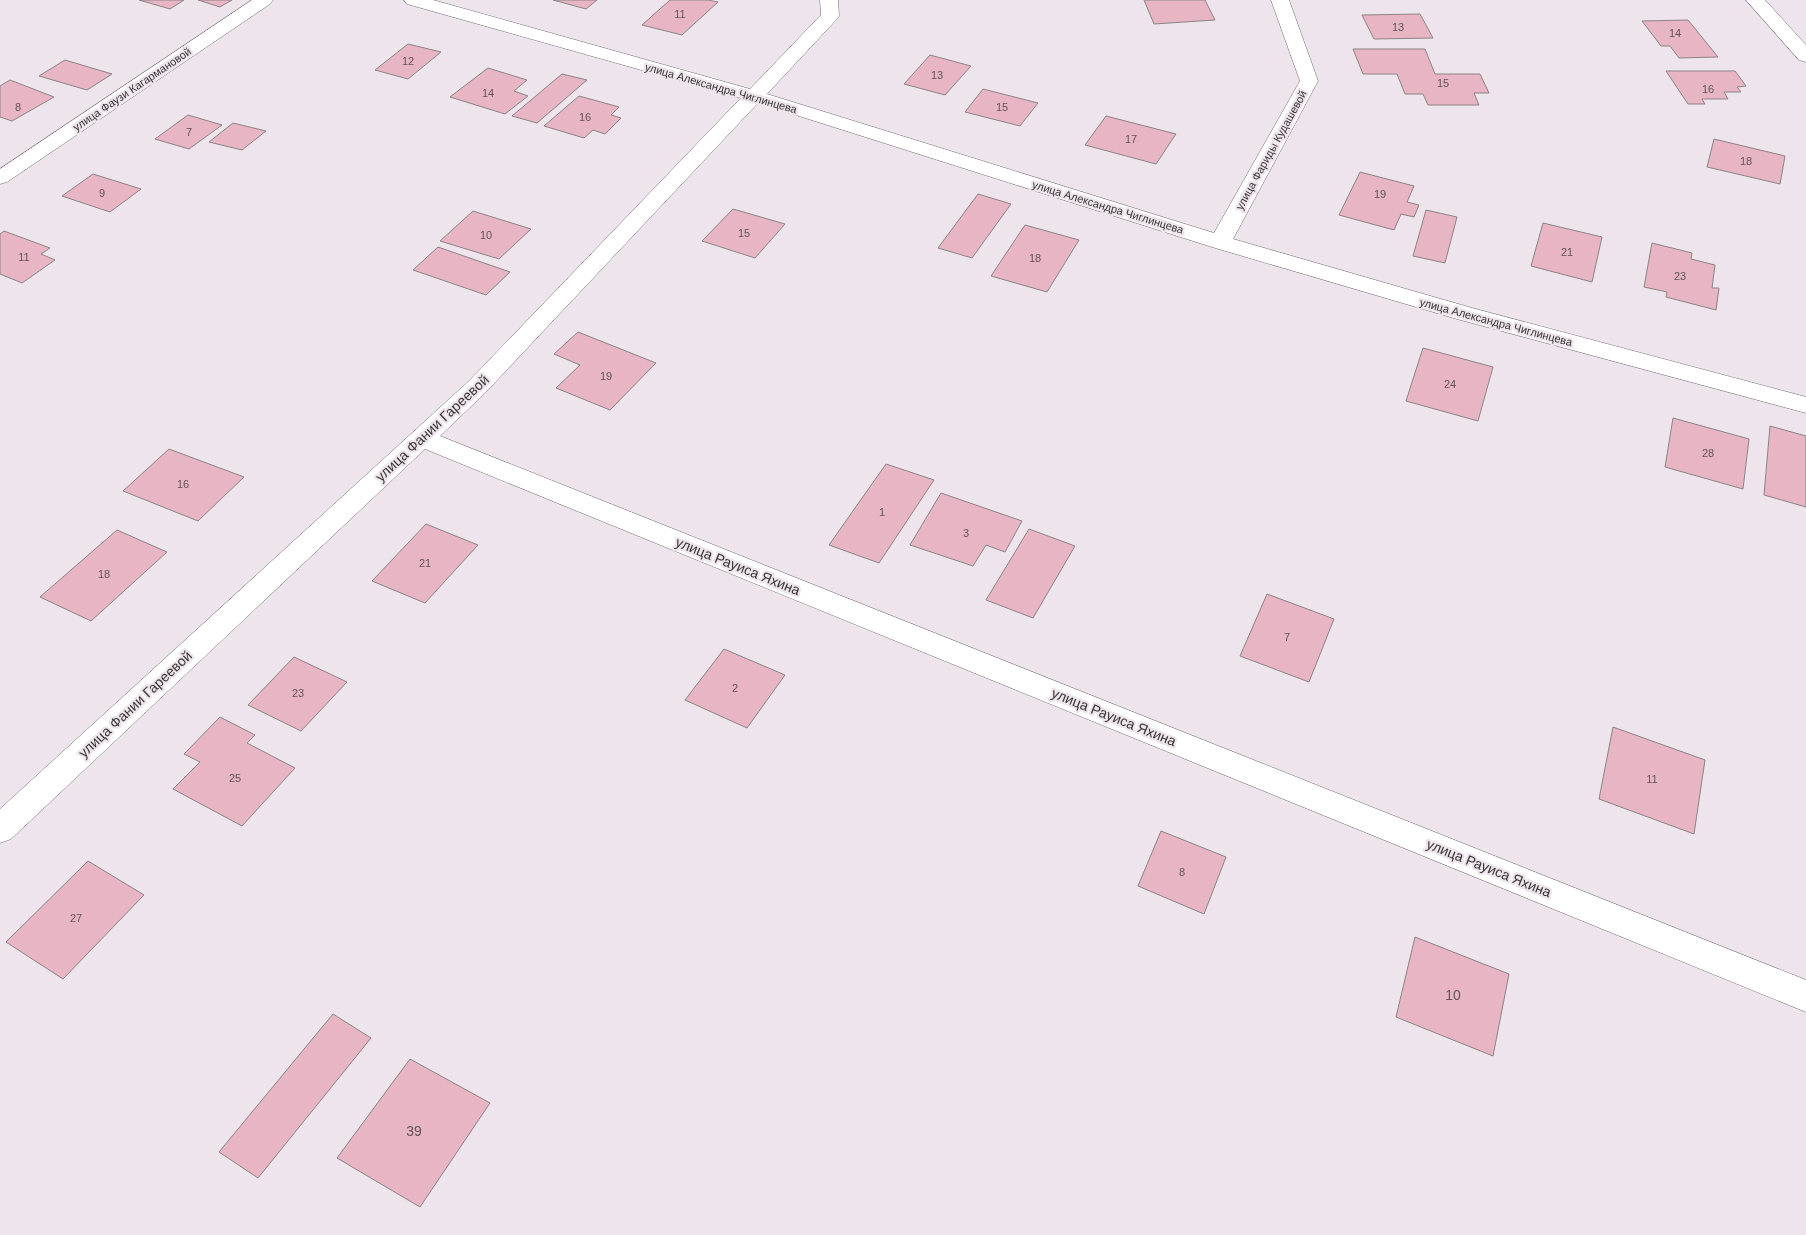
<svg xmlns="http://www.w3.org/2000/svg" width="1806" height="1235" viewBox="0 0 1806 1235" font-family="Arial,sans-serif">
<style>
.building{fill:#e7b5c4;stroke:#8b8385}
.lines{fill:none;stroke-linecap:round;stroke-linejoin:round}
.minor-casing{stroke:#70696e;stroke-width:1}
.minor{fill:#fff;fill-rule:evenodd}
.labels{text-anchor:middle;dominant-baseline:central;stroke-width:4.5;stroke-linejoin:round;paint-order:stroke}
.number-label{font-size:11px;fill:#625459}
.far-street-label{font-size:11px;fill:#363335;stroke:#ede5eb}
.street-label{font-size:14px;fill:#363335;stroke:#ede5eb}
.near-number-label{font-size:14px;fill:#625459}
</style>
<rect width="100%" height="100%" fill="#ede5eb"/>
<path class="building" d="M139,0H184L170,9Z
M198,0H232L220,7Z
M553,0H597L586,9Z
M670,0H708L718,2L682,35L642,25Z
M1144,0H1205L1215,20L1154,24Z
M1420,14L1433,38L1374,39L1362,15Z
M1688,20L1718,57L1679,58L1670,46H1661L1642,21Z
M408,44L441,52L408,79L375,70Z
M1353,49H1425L1435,74H1480L1489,93H1474L1479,105H1428L1423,94H1405L1397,74H1363Z
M930,55L971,66L945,95L904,84Z
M65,60L112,74L87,90L39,76Z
M488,68L527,80L514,91L528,96L505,114L450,97Z
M1666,71H1735L1746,86L1737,87L1741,92H1724L1728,99H1702L1705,104H1688Z
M562,74L587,80L537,123L512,116Z
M10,80L54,97L12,121L0,117V86Z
M983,89L1038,103L1020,126L965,112Z
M579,96L619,107L611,115L621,118L605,134L593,130L584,138L544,126Z
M188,115L222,125L189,149L155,139Z
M1106,116L1176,134L1156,164L1085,145Z
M233,123L266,131L242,150L209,142Z
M1714,139L1785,156L1780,184L1707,167Z
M1360,172L1414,186L1407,202L1419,205L1414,217L1401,214L1394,230L1339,215Z
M93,174L141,189L110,212L62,196Z
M978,194L1011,204L972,258L938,248Z
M733,209L785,224L755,258L702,241Z
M1426,210L1457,217L1445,263L1413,256Z
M473,211L531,229L499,259L440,241Z
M1543,223L1602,237L1592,282L1531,266Z
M1025,225L1079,240L1047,292L991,276Z
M4,231L50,248L41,254L55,260L22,283L0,274V234Z
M1652,243L1692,253L1691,259L1715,265L1712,288H1719L1716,310L1666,297L1667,292L1644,287Z
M438,247L510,272L486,295L413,270Z
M578,332L656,363L610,410L556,388L580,365L554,354Z
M1423,348L1493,367L1478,421L1406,401Z
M1673,418L1749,439L1743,489L1665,467Z
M1770,426L1806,436V507L1764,495Z
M169,449L244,477L198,521L123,491Z
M886,464L934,480L879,563L829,545Z
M941,493L1022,521L1005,552L986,545L973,566L910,545Z
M426,524L478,545L425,603L372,581Z
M1029,529L1075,546L1033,618L986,600Z
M117,530L167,552L91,621L40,597Z
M1267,594L1334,619L1309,682L1240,656Z
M724,649L785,675L747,728L685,700Z
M294,657L347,682L301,731L248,705Z
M220,717L255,735L247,743L295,768L242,826L173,789L200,762L184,754Z
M1613,727L1705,760L1694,834L1599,799Z
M1161,831L1226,857L1204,914L1138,886Z
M88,861L144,895L63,979L6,942Z
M1415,937L1509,974L1493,1056L1396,1017Z
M333,1014L371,1038L258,1178L219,1152Z
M410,1059L490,1103L420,1207L337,1158Z"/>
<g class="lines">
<g class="minor-casing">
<path id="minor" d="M252,0H273L270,4L7,182L0,184V169Z
M404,0H433L750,89L821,15L820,0H838L839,16L836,20L767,94L1214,233L1300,81L1271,0H1289L1318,81L1233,239L1472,308L1806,397V413L1457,319L1212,247L758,103L485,393L440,436L1806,980V1012L425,449L11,839L0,843V809L469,381L741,98L407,4Z
M1746,0H1765L1806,45V62L1799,60Z"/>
</g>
<use href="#minor" class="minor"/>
</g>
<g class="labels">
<g class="number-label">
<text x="680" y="14">11</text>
<text x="1398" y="27">13</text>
<text x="1675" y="33">14</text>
<text x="408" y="61">12</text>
<text x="937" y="75">13</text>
<text x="1443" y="83">15</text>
<text x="1708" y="89">16</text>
<text x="488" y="93">14</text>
<text x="18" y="107">8</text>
<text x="1002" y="107">15</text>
<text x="585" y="117">16</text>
<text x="189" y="132">7</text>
<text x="1131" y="139">17</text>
<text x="1746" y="161">18</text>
<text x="102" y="193">9</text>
<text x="1380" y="194">19</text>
<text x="744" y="233">15</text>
<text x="486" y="235">10</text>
<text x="1567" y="252">21</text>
<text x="24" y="257">11</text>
<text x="1035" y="258">18</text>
<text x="1680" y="276">23</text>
<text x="606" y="376">19</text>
<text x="1450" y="384">24</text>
<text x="1708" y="453">28</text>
<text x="183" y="484">16</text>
<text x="882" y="512">1</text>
<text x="966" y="533">3</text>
<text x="425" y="563">21</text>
<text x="104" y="574">18</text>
<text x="1287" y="637">7</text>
<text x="735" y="688">2</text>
<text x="298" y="693">23</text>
<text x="235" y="778">25</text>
<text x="1652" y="779">11</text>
<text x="1182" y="872">8</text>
<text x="76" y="918">27</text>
</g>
<g class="far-street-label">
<text transform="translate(721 88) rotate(16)">улица Александра Чиглинцева</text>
<text transform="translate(132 89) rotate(-34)">улица Фаузи Кагармановой</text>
<text transform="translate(1271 150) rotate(-61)">улица Фариды Кудашевой</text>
<text transform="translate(1108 207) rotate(17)">улица Александра Чиглинцева</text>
<text transform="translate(1496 322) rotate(15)">улица Александра Чиглинцева</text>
</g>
<g class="street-label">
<text transform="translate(432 428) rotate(-43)">улица Фании Гареевой</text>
<text transform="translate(738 566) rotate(22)">улица Рауиса Яхина</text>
<text transform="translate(135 704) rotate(-43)">улица Фании Гареевой</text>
<text transform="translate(1114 717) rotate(22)">улица Рауиса Яхина</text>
<text transform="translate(1489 868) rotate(22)">улица Рауиса Яхина</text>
</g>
<g class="near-number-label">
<text x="1453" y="995">10</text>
<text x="414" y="1131">39</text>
</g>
</g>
</svg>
